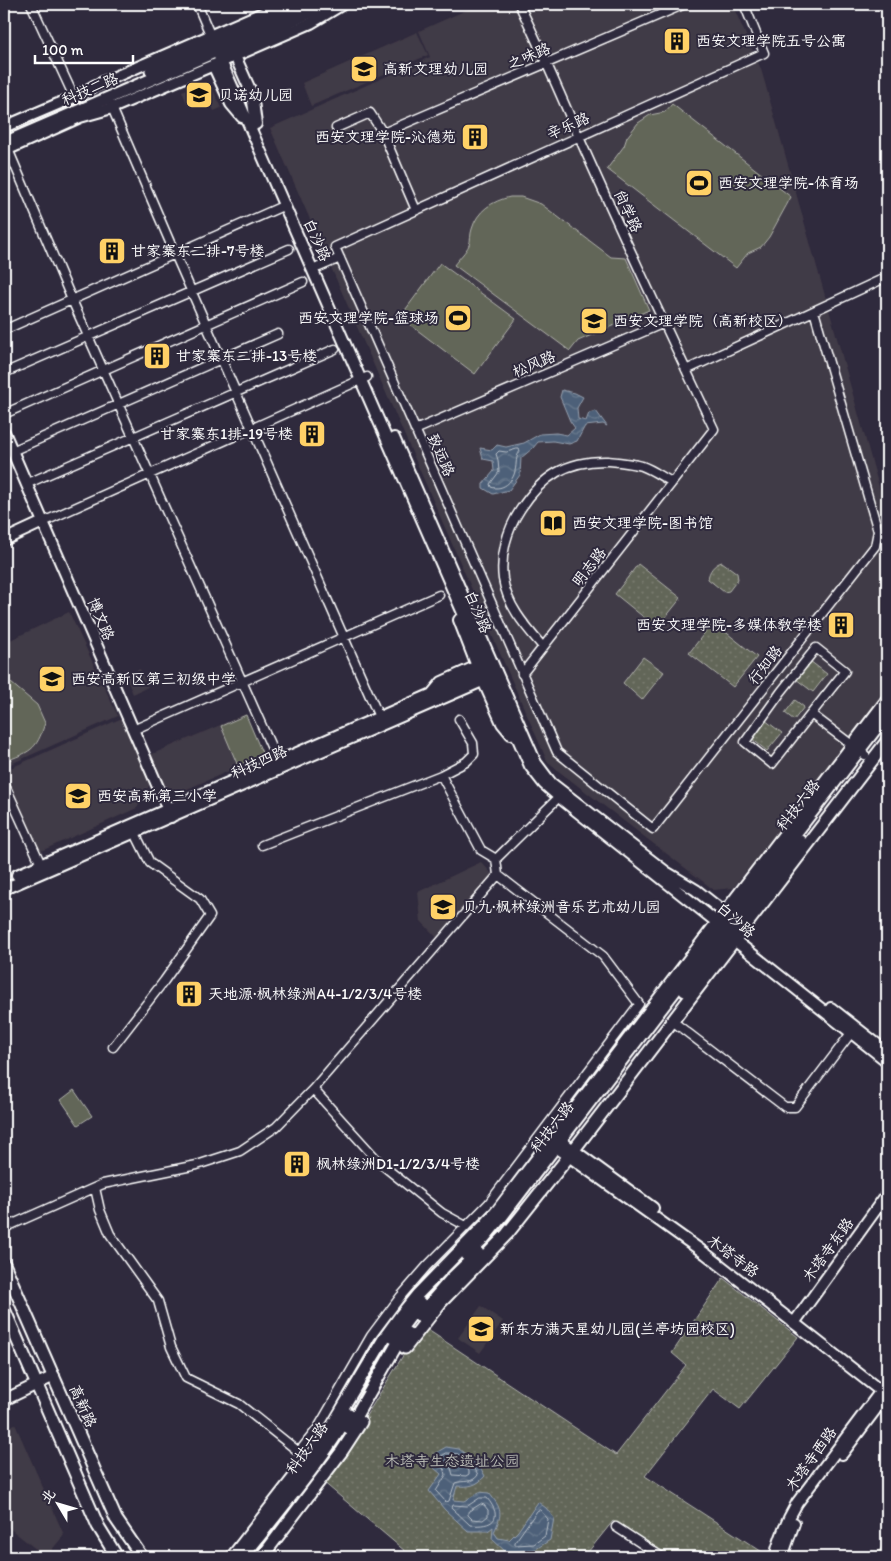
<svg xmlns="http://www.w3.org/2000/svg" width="891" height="1561" viewBox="0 0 891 1561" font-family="Itim,'LXGW WenKai TC',sans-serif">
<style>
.built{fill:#413a46}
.green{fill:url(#green-dots);stroke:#b0b2ac}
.pitch{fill:#626658;stroke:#b0b2ac}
.water{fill:url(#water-waves);stroke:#95a0af}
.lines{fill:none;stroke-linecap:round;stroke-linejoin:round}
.shore{stroke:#b8c0c9;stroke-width:1}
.minor-casing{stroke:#fff;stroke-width:11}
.tertiary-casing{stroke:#fff;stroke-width:14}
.secondary-casing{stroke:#fff;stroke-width:15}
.primary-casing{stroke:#fff;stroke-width:16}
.minor{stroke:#2f2a3d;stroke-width:8}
.tertiary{stroke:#2f2a3d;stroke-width:10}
.secondary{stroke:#2f2a3d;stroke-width:11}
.primary{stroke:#2f2a3d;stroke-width:12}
.labels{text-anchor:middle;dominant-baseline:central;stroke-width:4;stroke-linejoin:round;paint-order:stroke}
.poi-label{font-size:15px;fill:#fff;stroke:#2f2a3d;text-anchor:start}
.street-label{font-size:15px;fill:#fff;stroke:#2f2a3d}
.park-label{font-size:15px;fill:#b8bab4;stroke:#2f2a3d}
</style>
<defs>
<pattern id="green-dots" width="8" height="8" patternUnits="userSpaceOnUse" patternTransform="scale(1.25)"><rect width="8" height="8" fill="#626658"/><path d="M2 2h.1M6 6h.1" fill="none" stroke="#7a7d71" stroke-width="1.8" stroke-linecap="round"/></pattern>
<pattern id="water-waves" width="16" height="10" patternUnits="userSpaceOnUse" patternTransform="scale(1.25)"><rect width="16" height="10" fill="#4e6179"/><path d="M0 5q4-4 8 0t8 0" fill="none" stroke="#69798d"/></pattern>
</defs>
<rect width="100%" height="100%" fill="#2f2a3d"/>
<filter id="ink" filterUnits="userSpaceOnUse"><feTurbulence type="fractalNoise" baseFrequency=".02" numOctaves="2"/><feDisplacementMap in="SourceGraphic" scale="10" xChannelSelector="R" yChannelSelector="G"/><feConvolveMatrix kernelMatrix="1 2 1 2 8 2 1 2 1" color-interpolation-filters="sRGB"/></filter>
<g filter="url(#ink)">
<path class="built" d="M480,4H732L761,69L887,515V692L733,888L714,890L548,763L270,128L430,57L419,31Z
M417,32L428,55L311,106L302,83Z
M210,83L221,108L214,111L208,98L188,106L182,91L196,86Z
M69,612L118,716L4,767V643Z
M140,669L148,687L133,694L125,675Z
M246,714L264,756L178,793L163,784L150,755Z
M122,718L150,784L137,808L39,852L4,775V771Z
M481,862L493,875L438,939L421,921L418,892Z
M481,1306L503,1321L480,1353L458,1338Z
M15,1424L64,1535L46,1557L4,1524V1429Z"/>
<path class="green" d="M722,562L737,573L738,579L729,591L724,592L708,579C709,571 714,564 722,562Z
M638,564L681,598L657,628L615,594Z
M713,622L757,657L733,687L689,653Z
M643,657L664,672L642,700L623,683Z
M810,661L827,674L813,692L796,679Z
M795,700L804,707L794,720L785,713Z
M765,720L782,733L767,751L751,738Z
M723,1278L798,1337L740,1409L713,1389L645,1476L770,1557H669L613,1521L584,1557H412L322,1481L344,1452L404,1354L425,1328L616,1455L686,1365L672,1353Z
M887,1541V1557H874Z"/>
<path class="pitch" d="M672,104L791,197L769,237L761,247L748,253L736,268L607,169L624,146L627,137L638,123L650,115L665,112Z
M510,197H521L541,204L611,257L626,258L649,310L578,341L570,351L454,265C459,258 466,252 469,245C471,241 470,234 472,229C477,211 492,201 510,197Z
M440,263L516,319L475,374L400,317Z
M4,677L37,705L45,723C36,752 30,751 4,762Z
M246,715L263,755L238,766L221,726Z
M74,1090L92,1116L78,1125L61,1100Z"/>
<path class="water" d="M562,390L575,393L583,397L577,408L578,419L586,421L589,413L596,411L607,426L603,424L585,426L577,441L569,444L553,441L538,442L533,448L521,458L520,475L509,490L493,494L483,488V484L494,471L493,461L483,459L480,448L492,450L497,445L506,447L524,443L540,434L556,433L567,435L575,428L570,421L560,397Z
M446,1447L459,1449L479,1465L485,1476C477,1486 469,1487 457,1486L453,1500L465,1501L479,1492L489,1493C502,1509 503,1513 494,1532L498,1538L509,1540L518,1531L538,1502L546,1508L554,1518L550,1540L536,1549L507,1553L492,1539L493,1527L488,1531H468L445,1510L429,1491L441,1474L434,1468V1454Z"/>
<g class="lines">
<path class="shore" d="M517,449H519L520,451C515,458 517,463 515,471C513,482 502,491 491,487L490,484L499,472L498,460L496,454L499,451L506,452Z
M447,1453L458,1454L475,1469L478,1475C472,1484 463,1480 455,1483L449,1501L446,1502L436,1491L446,1475L445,1470L439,1465V1458Z
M448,1459L455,1460L469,1471V1474L466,1476L453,1475L451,1468L446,1463Z
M480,1498H487C504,1519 493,1527 470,1525L452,1508L453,1505L467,1506Z
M481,1504L484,1505L488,1510V1516L483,1520L472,1519L468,1515V1512Z
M540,1510L548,1519L545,1536L534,1544L515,1545V1542L537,1511Z"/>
<g class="minor-casing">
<path id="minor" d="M31,4L74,97
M197,4L212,39
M519,4C540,47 559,91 578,135C622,234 668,332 714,429L522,674
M744,4L764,53L335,247L557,752L653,829L875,546L878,531L814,311
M110,103L175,254L379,717
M336,128L370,113L383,133L416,210
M383,133L685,4
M8,149L72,300L278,762
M319,267L340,258
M4,330L285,205
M686,370L887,277
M4,373L289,249
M4,414L303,282
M415,430L664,323
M12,451L278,334
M26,484L335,349
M43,522L367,377
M543,647C526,627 507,606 503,579C500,555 507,530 520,510C542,476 567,460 608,461C619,462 631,463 642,466C653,470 662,477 672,482
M811,714L772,764L745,742L781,692L816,648L845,671L811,714L865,755
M133,730L439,595
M441,775L481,850L496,859
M4,783L43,869
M262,845L441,775L466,762L474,754L473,743L459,719
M671,1020L785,1107H795L851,1033
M113,1047L164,981L210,916L200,899L150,863L135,833
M313,1089L381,1164L442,1213L466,1226
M95,1188L100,1210L110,1234L158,1301L171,1347L186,1378L239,1404L299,1452L318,1428L371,1336L401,1296L427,1266L489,1203L639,1004L603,956L498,875
M4,1228L103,1184L197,1165L240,1151L276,1127L313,1089L498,875L496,859L559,797
M616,1527L662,1557"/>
</g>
<g class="tertiary-casing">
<path id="tertiary" d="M214,45L530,766L544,784L559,797L723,927L728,935L887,1061
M235,56L252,94L256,124
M213,65L231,104L242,117
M4,127L79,95L94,86L283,4
M4,151L80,117L112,108L235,56L311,23L343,4
M4,432L171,817
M394,438L536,763L551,783L666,872L696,890L730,917
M4,540L43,522
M459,620L480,674L502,723L511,734
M432,694L442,682L477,666
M17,875L492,668
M4,889L496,675
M831,1008L887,1052
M561,1141L653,1208
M556,1147L706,1254L887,1396
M794,1323L887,1194
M4,1400L54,1376
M842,1454L887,1394
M775,1557C780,1538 787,1520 797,1503L884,1387
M782,1557L794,1523"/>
</g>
<g class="secondary-casing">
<path id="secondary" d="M151,71L305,4
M4,143L217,51H224L309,13L325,4
M685,991L800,841
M466,1255L484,1238L503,1215L887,714
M4,1264L116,1519L142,1557
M4,1309L98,1526L117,1557
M419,1316L451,1279L478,1253
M394,1338L420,1303
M405,1348L441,1302L507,1234L569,1156L887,741
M349,1428L396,1346L407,1333
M232,1557L326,1436L385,1337L401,1315L418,1294L486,1224L497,1211L887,700
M243,1557C279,1510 319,1465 349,1414
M262,1557L342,1451L361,1422"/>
</g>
<g class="primary-casing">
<path id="primary" d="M887,4V5"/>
</g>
<use href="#minor" class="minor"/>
<use href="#tertiary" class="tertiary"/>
<use href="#secondary" class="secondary"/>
<use href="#primary" class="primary"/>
</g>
</g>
<defs>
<g id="building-square" transform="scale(1.4375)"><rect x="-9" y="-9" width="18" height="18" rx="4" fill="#ffd166" stroke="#2f2a3d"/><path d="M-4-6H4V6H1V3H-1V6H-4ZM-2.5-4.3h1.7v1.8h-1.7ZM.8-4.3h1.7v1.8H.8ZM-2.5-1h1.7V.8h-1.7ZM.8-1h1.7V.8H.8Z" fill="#111"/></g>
<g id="school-square" transform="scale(1.4375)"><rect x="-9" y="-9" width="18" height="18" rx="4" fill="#ffd166" stroke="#2f2a3d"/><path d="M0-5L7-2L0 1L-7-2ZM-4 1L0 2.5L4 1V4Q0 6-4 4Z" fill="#111"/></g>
<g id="stadium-square" transform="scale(1.4375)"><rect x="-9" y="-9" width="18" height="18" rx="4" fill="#ffd166" stroke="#2f2a3d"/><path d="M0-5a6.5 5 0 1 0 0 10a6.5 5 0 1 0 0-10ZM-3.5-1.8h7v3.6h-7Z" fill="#111"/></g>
<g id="university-square" transform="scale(1.4375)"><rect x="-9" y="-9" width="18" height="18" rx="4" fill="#ffd166" stroke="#2f2a3d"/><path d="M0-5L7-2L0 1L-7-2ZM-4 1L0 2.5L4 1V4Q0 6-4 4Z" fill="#111"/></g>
<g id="library-square" transform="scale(1.4375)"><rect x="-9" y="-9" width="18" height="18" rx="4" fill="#ffd166" stroke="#2f2a3d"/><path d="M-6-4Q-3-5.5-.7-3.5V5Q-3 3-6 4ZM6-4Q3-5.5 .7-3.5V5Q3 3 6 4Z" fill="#111"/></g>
</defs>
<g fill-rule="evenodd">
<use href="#building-square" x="677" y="41"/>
<use href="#school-square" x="364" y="69"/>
<use href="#school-square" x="199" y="95"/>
<use href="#building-square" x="475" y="137"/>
<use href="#stadium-square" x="699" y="183"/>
<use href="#building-square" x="112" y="251"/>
<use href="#stadium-square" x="458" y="318"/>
<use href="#university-square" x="594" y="321"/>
<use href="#building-square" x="157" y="356"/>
<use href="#building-square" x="312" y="434"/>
<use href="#library-square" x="553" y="523"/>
<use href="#building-square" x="841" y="625"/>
<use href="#school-square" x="52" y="679"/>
<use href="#school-square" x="78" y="796"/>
<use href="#school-square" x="443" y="907"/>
<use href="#building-square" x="189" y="994"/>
<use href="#building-square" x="297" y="1164"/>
<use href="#school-square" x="481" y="1329"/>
</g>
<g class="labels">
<g class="poi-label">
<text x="696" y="41">西安文理学院五号公寓</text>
<text x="383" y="69">高新文理幼儿园</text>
<text x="218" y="95">贝诺幼儿园</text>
<text x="456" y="137" text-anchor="end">西安文理学院-沁德苑</text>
<text x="718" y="183">西安文理学院-体育场</text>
<text x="131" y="251">甘家寨东二排-7号楼</text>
<text x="439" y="318" text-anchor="end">西安文理学院-篮球场</text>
<text x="613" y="321">西安文理学院（高新校区）</text>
<text x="176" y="356">甘家寨东二排-13号楼</text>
<text x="293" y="434" text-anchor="end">甘家寨东1排-19号楼</text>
<text x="572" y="523">西安文理学院-图书馆</text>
<text x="822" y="625" text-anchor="end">西安文理学院-多媒体教学楼</text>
<text x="71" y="679">西安高新区第三初级中学</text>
<text x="97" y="796">西安高新第三小学</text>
<text x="462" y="907">贝九·枫林绿洲音乐艺术幼儿园</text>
<text x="208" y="994">天地源·枫林绿洲A4-1/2/3/4号楼</text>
<text x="316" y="1164">枫林绿洲D1-1/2/3/4号楼</text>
<text x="500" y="1329">新东方满天星幼儿园(兰亭坊园校区)</text>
</g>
<g class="street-label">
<text transform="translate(529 56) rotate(-23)">之味路</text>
<text transform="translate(90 89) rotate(-23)">科技二路</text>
<text transform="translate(568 126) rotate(-24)">辛乐路</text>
<text transform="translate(628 211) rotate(65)">尚学路</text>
<text transform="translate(317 240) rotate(66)">白沙路</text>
<text transform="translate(534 364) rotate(-23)">松风路</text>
<text transform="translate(441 455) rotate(66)">致远路</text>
<text transform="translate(589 567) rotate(-52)">明志路</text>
<text transform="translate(478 612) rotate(67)">白沙路</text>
<text transform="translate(101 619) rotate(67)">博文路</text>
<text transform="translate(765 665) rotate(-52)">行知路</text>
<text transform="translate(259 762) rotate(-24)">科技四路</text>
<text transform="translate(798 805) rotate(-52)">科技六路</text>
<text transform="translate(736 920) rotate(41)">白沙路</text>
<text transform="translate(552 1127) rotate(-52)">科技六路</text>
<text transform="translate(828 1250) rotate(-54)">木塔寺东路</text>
<text transform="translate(733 1256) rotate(37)">木塔寺路</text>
<text transform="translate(83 1406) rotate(66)">高新路</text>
<text transform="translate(307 1448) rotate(-54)">科技六路</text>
<text transform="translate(811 1459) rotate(-54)">木塔寺西路</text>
</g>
<g class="park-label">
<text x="452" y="1461">木塔寺生态遗址公园</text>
</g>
</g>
<rect width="891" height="1561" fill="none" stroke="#2f2a3d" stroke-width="20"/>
<rect x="10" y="10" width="871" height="1541" fill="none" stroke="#fff" stroke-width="2" filter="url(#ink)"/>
<g transform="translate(58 1504) rotate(308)" stroke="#2f2a3d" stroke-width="4" paint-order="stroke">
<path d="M0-4L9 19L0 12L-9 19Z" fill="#ffffff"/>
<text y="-8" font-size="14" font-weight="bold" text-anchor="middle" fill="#ffffff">北</text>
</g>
<path d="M35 55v8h98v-8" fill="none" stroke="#ffffff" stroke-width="2.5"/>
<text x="42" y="55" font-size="15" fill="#ffffff" stroke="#2f2a3d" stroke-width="4" paint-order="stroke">100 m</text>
</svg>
